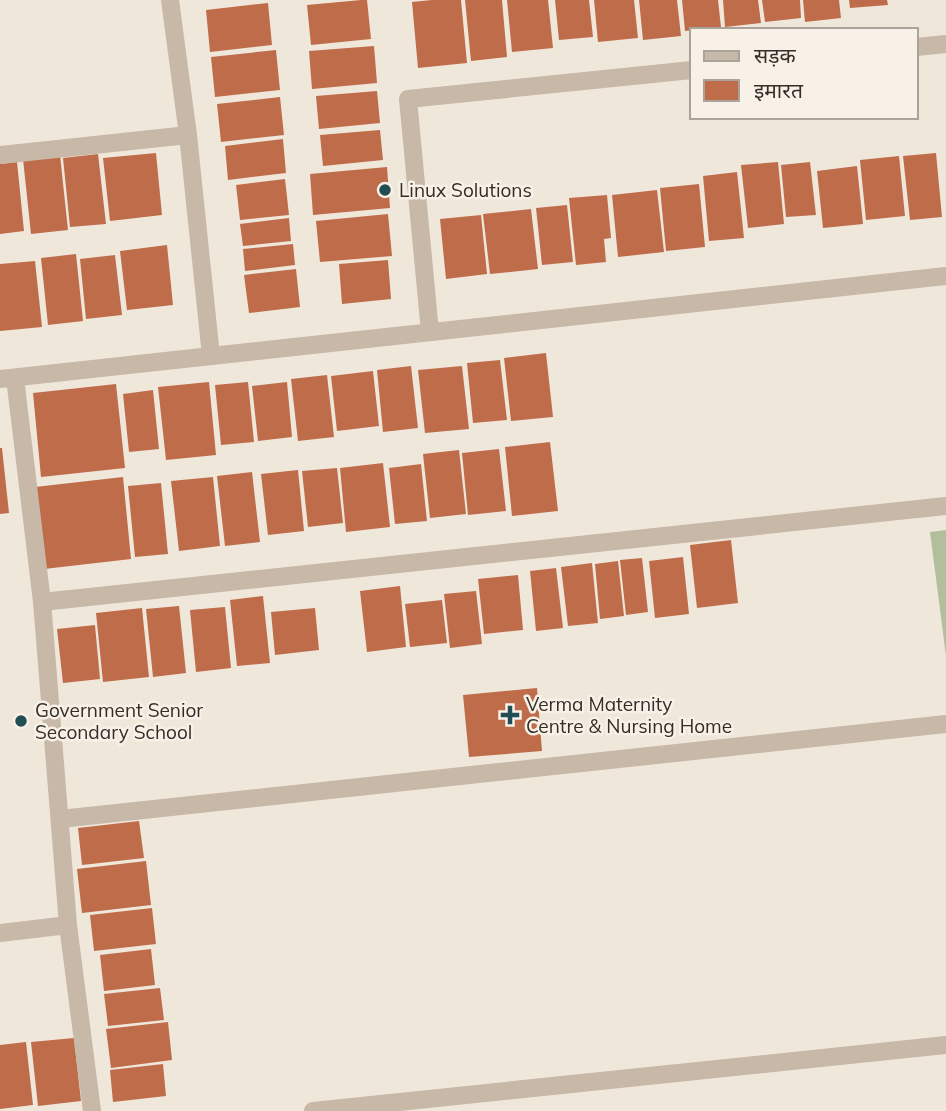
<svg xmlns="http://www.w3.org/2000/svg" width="946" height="1111" viewBox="0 0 946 1111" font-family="Mulish,'Noto Sans Devanagari',sans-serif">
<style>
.green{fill:#b2bf9c}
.building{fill:#bf6c4a}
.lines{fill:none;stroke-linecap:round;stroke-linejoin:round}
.minor{stroke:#c8b8a8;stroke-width:18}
.poi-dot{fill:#204e54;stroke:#f8f1e8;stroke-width:2.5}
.labels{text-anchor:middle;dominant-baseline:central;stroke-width:5;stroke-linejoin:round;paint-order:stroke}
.poi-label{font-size:19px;fill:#352d28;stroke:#f8f1e8;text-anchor:start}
</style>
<rect width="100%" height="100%" fill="#f0e7db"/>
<path class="green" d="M946,530V656L930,532Z"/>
<path class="building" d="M361,0H367L371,39L311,45L307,5Z
M432,0H461L467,63L418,68L412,2Z
M465,0H502L507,57L471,61Z
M507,0H548L553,48L512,52Z
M555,0H589L593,37L559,40Z
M594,0H634L638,38L598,42Z
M639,0H677L681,36L643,40Z
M682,0H718L721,27L685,31Z
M723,0H758L761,23L725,27Z
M762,0H800L801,18L765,22Z
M803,0H839L841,18L805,22Z
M849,0H887L888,5L850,8Z
M268,3L272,45L210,52L206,10Z
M374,46L377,83L312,89L309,51Z
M276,50L280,90L215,97L211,57Z
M377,91L380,123L319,129L316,96Z
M280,97L284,135L221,142L217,104Z
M380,130L383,160L323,166L320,135Z
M283,139L286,173L228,180L225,146Z
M156,153L162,215L110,221L103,158Z
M936,153L942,217L910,220L903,156Z
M98,154L106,224L70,227L63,158Z
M60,155L68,230L31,234L23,159Z
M899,156L905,216L866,220L860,160Z
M17,162L24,231L0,234V164Z
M778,162L784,224L748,228L741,165Z
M810,162L816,215L786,217L781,165Z
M857,166L863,224L823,228L817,171Z
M387,167L390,208L313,215L310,174Z
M737,172L744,238L709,241L703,176Z
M285,179L289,215L240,220L236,185Z
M699,184L705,247L666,251L660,188Z
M657,190L664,252L618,257L612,195Z
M607,195L611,238L604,239L606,262L576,265L569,198Z
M567,205L573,262L542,265L536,208Z
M531,209L538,269L490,274L483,214Z
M388,214L392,256L320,262L316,221Z
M481,215L487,274L446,279L440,219Z
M289,218L291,241L243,246L240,224Z
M293,244L295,265L245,271L243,249Z
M167,245L173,305L127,310L120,251Z
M76,254L83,321L48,325L41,258Z
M115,255L122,315L86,319L80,259Z
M388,260L391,299L342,304L339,264Z
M35,261L42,327L0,331V264Z
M296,269L300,307L249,313L244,275Z
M546,353L553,417L511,421L504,358Z
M500,360L507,420L473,423L467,363Z
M411,366L418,428L383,432L377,370Z
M462,366L469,429L425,433L418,370Z
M373,371L379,426L337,431L331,376Z
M327,375L334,437L298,441L291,379Z
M209,382L216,455L166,460L158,387Z
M248,382L254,442L221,445L215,385Z
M287,382L292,437L258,441L252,386Z
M116,384L125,468L41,477L33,393Z
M153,390L159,449L129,452L123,394Z
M550,442L558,511L512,516L505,447Z
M0,448H2L9,513L0,514Z
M499,449L506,511L468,515L462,453Z
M459,450L466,514L430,518L423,454Z
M383,463L390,527L346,532L340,468Z
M421,464L427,521L395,524L389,468Z
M337,468L343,523L308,527L302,471Z
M298,470L304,531L268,535L261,474Z
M252,472L260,542L225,546L217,476Z
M123,477L131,559L44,569L35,487Z
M213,477L220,546L179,551L171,481Z
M161,483L168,554L135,557L128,486Z
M731,540L738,603L697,608L690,545Z
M683,557L689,614L655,618L649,561Z
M642,558L648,612L626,615L620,560Z
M618,561L624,616L600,619L595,564Z
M592,563L598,623L568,626L561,567Z
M556,568L563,628L536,631L530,571Z
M518,575L523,630L484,634L478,579Z
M400,586L406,647L367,652L360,591Z
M476,591L482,644L450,648L444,594Z
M263,596L270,663L237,666L230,600Z
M442,600L447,643L410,647L405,604Z
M179,606L186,673L153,677L146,609Z
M225,607L231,668L196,672L190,610Z
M142,608L149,677L103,682L96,613Z
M315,608L319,650L275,655L271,612Z
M95,625L100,679L63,683L57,629Z
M537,688L542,751L469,757L463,695Z
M139,821L144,858L82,865L78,828Z
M146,861L151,905L82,913L77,869Z
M152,908L156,944L94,951L90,915Z
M151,949L155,985L104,991L100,955Z
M160,988L164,1020L108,1026L104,994Z
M168,1022L172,1060L111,1068L106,1029Z
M74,1038L81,1101L38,1106L31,1042Z
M26,1042L33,1105L0,1109V1045Z
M163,1064L166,1096L113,1102L110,1070Z"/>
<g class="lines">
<path class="minor" d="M170,0L188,135L211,356
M916,47L946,44
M0,155L188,135
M430,332L408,99L692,70
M15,378L42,602L68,925L92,1111
M0,379L946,276
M42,602L946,506
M60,819L946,724
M0,933L68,925
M313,1111L946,1045"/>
</g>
<g class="poi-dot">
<circle cx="385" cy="190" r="7"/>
<path d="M506.5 704.5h7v7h7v7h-7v7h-7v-7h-7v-7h7z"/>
<circle cx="21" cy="721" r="7"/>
</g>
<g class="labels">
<g class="poi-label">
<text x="399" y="190">Linux Solutions</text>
<text x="526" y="704">Verma Maternity<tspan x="526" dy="22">Centre &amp; Nursing Home</tspan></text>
<text x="35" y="710">Government Senior<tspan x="35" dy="22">Secondary School</tspan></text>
</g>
</g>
<rect x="690" y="28" width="228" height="91" fill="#f8f1e8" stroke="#aaa39b" stroke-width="2"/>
<rect x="704" y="51" width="35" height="10" fill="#c8b8a8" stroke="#aaa39b" stroke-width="2"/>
<text x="754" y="63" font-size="21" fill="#352d28">सड़क</text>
<rect x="704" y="80" width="35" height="21" fill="#bf6c4a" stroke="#aaa39b" stroke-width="2"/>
<text x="754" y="98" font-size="21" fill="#352d28">इमारत</text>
</svg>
